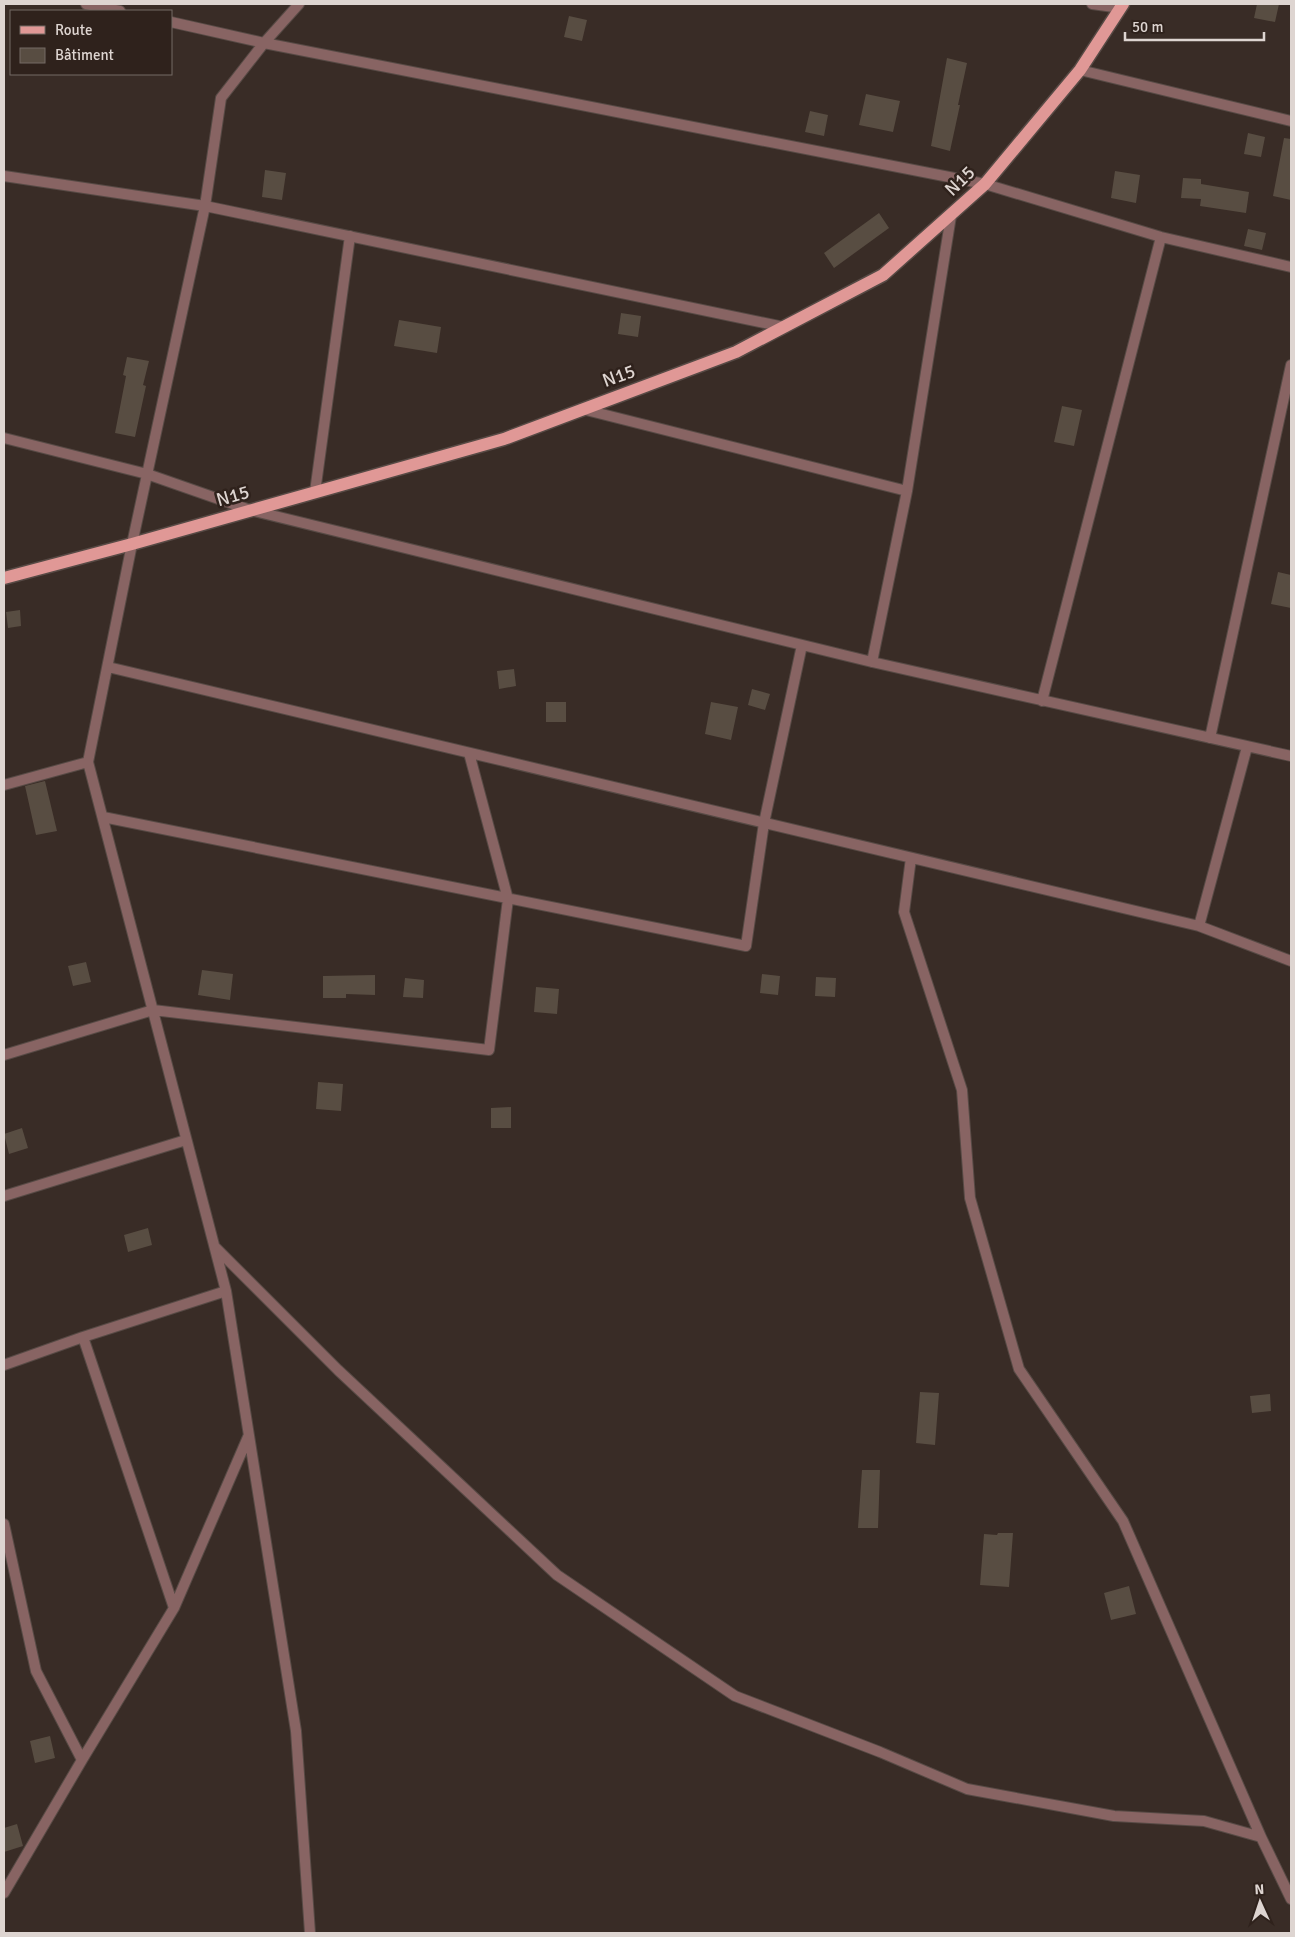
<svg xmlns="http://www.w3.org/2000/svg" width="1295" height="1937" viewBox="0 0 1295 1937" font-family="Signika,sans-serif">
<style>
.building{fill:#584d42}
.lines{fill:none;stroke-linecap:round;stroke-linejoin:round}
.street-casing{stroke:#574a45;stroke-width:12}
.primary-casing{stroke:#574a45;stroke-width:15}
.street{stroke:#886463;stroke-width:10}
.primary{stroke:#e09896;stroke-width:12}
.labels{text-anchor:middle;dominant-baseline:central;stroke-width:5;stroke-linejoin:round;paint-order:stroke}
.street-label{font-size:19px;fill:#ded5d1;stroke:#2f221c}
</style>
<rect width="100%" height="100%" fill="#392c26"/>
<path class="building" d="M1257,4H1279L1275,22L1254,18Z
M569,16L587,20L582,41L564,37Z
M947,58L967,63L958,105H960L950,151L931,146Z
M866,94L900,101L893,132L859,125Z
M810,111L828,115L824,136L805,132Z
M1248,133L1265,137L1261,157L1244,154Z
M1284,138L1291,139V200L1273,196Z
M265,170L286,173L282,200L262,197Z
M1115,171L1140,175L1136,203L1111,198Z
M1183,178L1201,179V184L1249,192L1246,213L1200,206L1201,199L1181,198Z
M879,213L889,228L834,268L824,253Z
M1248,229L1266,233L1262,250L1244,246Z
M621,313L641,316L638,337L618,334Z
M399,320L441,327L437,353L394,346Z
M127,357L149,361L143,385L146,386L135,437L115,433L126,376L123,375Z
M1062,406L1082,410L1074,446L1054,442Z
M1278,572L1291,575V608L1271,604Z
M20,610L21,626L8,628L6,612Z
M514,669L516,686L499,689L497,671Z
M752,689L770,694L765,710L748,705Z
M546,702H566V722H546Z
M711,702L738,707L731,740L705,734Z
M45,781L57,831L36,835L25,786Z
M86,962L91,982L73,986L68,966Z
M202,970L233,974L230,1000L198,995Z
M762,974L780,976L778,995L760,993Z
M375,975V995L346,994V998H323V976Z
M816,977L836,978L835,997L815,996Z
M405,978L424,980L423,998L403,997Z
M536,987L559,989L557,1014L534,1012Z
M318,1082L343,1084L341,1111L316,1109Z
M511,1107V1128H491V1108Z
M22,1128L28,1148L9,1154L4,1134Z
M148,1228L152,1245L128,1252L124,1235Z
M920,1392L939,1393L935,1445L916,1443Z
M1270,1394L1271,1411L1252,1413L1250,1396Z
M862,1470H880L878,1528H858Z
M998,1533H1013L1009,1587L980,1585L984,1534L997,1535Z
M1129,1586L1136,1614L1111,1620L1104,1593Z
M50,1736L55,1758L35,1763L30,1741Z
M17,1824L23,1846L4,1852V1828Z"/>
<g class="lines">
<g class="street-casing">
<path id="street" d="M86,4L120,11
M299,4L264,43L221,98L205,206L132,544L88,762L226,1291L296,1731L310,1933
M1092,4L1121,8
M171,22L264,43L985,184L1161,237L1291,267
M1080,70L1291,121
M4,176L205,206L784,327
M582,409L907,491
M4,438L147,474L250,510L872,662L1291,756
M315,492L350,236
M872,662L907,491L951,216
M108,667L1199,926L1247,747
M1042,701L1161,237
M1210,738L1291,365
M4,785L88,762
M103,817L746,946L764,823L802,645
M911,858L904,912L962,1090L970,1198L1019,1369L1123,1521L1261,1837L1291,1899
M1199,926L1291,961
M4,1055L153,1010L489,1050L508,899L469,753
M4,1196L186,1140
M215,1247L338,1370L557,1575L735,1696L880,1752L967,1789L1114,1816L1204,1821L1261,1837
M83,1337L174,1608
M4,1365L83,1337L226,1291
M4,1524L36,1671L82,1760
M4,1893L82,1760L174,1608L248,1437"/>
</g>
<g class="primary-casing">
<path id="primary" d="M4,578L132,544L504,439L736,352L883,275L985,184L1080,70L1123,4"/>
</g>
<use href="#street" class="street"/>
<use href="#primary" class="primary"/>
</g>
<g class="labels">
<g class="street-label">
<text transform="translate(960 181) rotate(-44)">N15</text>
<text transform="translate(619 376) rotate(-20)">N15</text>
<text transform="translate(233 496) rotate(-16)">N15</text>
</g>
</g>
<rect width="1295" height="1937" fill="none" stroke="#ded5d1" stroke-width="10"/>
<rect x="10" y="10" width="162" height="65" fill="#2f221c" stroke="#756a64"/>
<rect x="20" y="26" width="25" height="8" fill="#e09896" stroke="#756a64"/>
<text x="55" y="35" font-size="15" fill="#ded5d1">Route</text>
<rect x="20" y="48" width="25" height="15" fill="#584d42" stroke="#756a64"/>
<text x="55" y="60" font-size="15" fill="#ded5d1">Bâtiment</text>
<g transform="translate(1260 1902) rotate(357)" stroke="#2f221c" stroke-width="4" paint-order="stroke">
<path d="M0-4L9 19L0 12L-9 19Z" fill="#ded5d1"/>
<text y="-8" font-size="14" font-weight="bold" text-anchor="middle" fill="#ded5d1">N</text>
</g>
<path d="M1125 32v8h139v-8" fill="none" stroke="#ded5d1" stroke-width="2.5"/>
<text x="1132" y="32" font-size="15" fill="#ded5d1" stroke="#2f221c" stroke-width="4" paint-order="stroke">50 m</text>
</svg>
